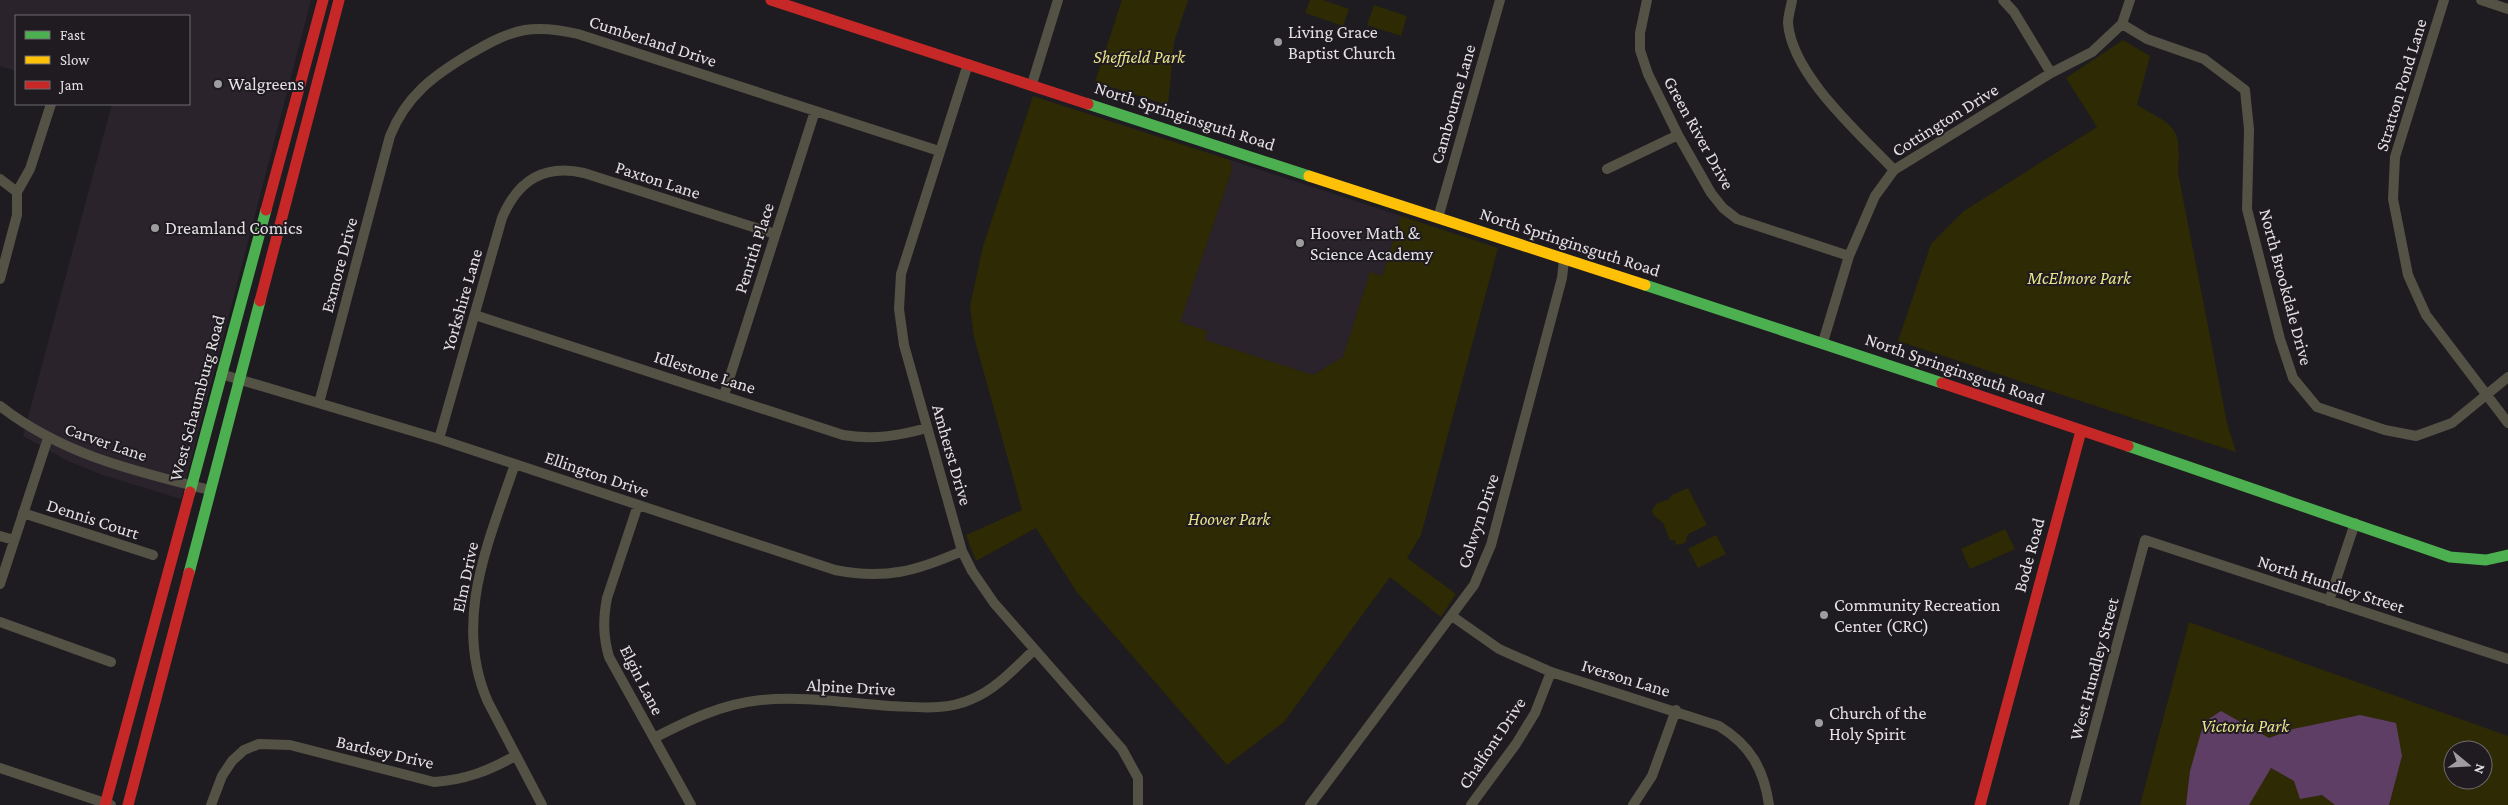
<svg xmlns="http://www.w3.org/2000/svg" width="2508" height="805" viewBox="0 0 2508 805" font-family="'Crimson Pro',serif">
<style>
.built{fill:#2a232c}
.green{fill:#2d2a04;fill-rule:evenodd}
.water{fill:#5f3e65}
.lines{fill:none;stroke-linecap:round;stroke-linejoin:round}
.street{stroke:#535245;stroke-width:10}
.fast{stroke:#4caf50;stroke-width:11}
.slow{stroke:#ffc107;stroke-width:11}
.jam{stroke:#c62828;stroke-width:11}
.poi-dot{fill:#9f9ca0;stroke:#1f1b21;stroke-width:2}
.labels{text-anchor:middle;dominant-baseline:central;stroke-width:4;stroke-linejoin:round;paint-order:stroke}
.poi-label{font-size:18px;fill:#e4e1e5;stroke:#1f1b21;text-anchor:start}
.street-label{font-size:18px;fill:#e4e1e5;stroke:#1f1b21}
.park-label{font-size:18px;font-style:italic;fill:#e8e289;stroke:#1f1b21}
</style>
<rect width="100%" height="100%" fill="#1e1c20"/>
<path class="built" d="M0,0H311L181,499L103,475L68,461L23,436L112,104H189V16H16V71L0,66Z
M1230,160L1401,216L1382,276L1370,273L1343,357L1313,375L1204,340L1207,331L1180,322L1232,170Z"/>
<path class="green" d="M1122,0H1188L1174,42L1168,105L1095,82Z
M1310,0H1323L1349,9L1343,26L1305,13Z
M1374,5L1407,16L1401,36L1367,25Z
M2123,40L2150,56L2137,105C2176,128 2181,124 2178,173L2227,423L2236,452L1898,341L1931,244L1964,211L2097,127L2066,78Z
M1033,96L1230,160L1232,170L1180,322L1207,331L1205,340L1313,375L1343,357L1370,272L1382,276L1401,216L1498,248L1421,535L1407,558L1456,594L1441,617L1390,577L1284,722L1227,765L1076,591L1036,528L976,561L966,535L1022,510L974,337L970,306L983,246Z
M1688,488L1707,525L1688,534L1685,543L1676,545L1675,540H1670L1663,523L1653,515L1652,510L1657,503L1668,500L1672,495Z
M2005,529L2015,549L1970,569L1961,549Z
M1716,535L1726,554L1698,568L1688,549Z
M2189,622L2508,736V805H2140ZM2453,750H2483V780H2453Z"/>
<path class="water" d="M2221,711L2269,738L2293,729L2360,715L2396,723L2402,756L2389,805H2335L2322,795L2300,799L2294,781L2271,768L2249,805H2186L2190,771L2204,722Z"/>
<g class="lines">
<path class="street" d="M1647,0L1640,33V50L1648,74L1678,135L1711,193L1723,208L1737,219L1849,256
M1792,0C1791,7 1788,16 1788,23C1792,75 1859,133 1894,170
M2003,0L2014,12L2051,73
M2444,0L2395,157L2393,199L2408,275L2426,315L2508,423
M2481,0L2508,9
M2122,24L2147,39L2204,59L2245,90L2249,129L2247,209L2280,339L2293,378L2317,407L2385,430L2416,436L2452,423L2508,377
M968,64L901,274L899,309L904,345L962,551L972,571L994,603L1122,749L1138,778V805
M1032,84L1058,0
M1607,169L1678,135
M0,179L17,192
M1438,218L1500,0
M0,279L17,215V192L30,169L51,104
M475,315L843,435C873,440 898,436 927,428
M1823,342L1849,256L1875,196L1894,170L2051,73L2092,52L2122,24L2130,0
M221,374L439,439L835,570C885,580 917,571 962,551
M724,395L815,111
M319,403L390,136C406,96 433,76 468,55C487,44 504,34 525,30C543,27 561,30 578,34L939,151
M0,406C63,455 134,471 210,490
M439,439L502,218C518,180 544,164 584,173L775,234
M515,464C489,541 452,621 488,702L542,805
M638,505L607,598C603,619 603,636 609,657L691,805
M23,513L153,555
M0,536L14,540
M0,584L48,438
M2329,601L2355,523
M1452,616L1499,649L1551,672L1719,726C1750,745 1764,769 1769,805
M0,622L111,662
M654,738C689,720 722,704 761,700C803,696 847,703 890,706C918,707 946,711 972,699C996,689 1015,668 1034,650
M0,768L111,805
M211,805L222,776L232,761L244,750L259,744L290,745L434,782C465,780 488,771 515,756
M1310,805L1474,585L1491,545L1562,278L1564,260
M1471,805L1516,744L1535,713L1551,672
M1633,805L1652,776L1676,710
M2074,805L2145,540L2508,659"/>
<path class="fast" d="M1088,104L1309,176
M1645,285L1942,383
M2128,446L2450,557L2486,560L2508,555
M190,492L266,210
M189,573L260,301"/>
<path class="slow" d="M1309,176L1645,285"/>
<path class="jam" d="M771,0L1088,104
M266,210L323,0
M260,301L339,0
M1942,383L2128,446
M105,805L190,492
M128,805L189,573
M1980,805L2081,431"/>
</g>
<g class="poi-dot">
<circle cx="1278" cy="42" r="5"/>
<circle cx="218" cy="84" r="5"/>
<circle cx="155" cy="228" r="5"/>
<circle cx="1300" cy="243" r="5"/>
<circle cx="1824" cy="615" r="5"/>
<circle cx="1819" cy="723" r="5"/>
</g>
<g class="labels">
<g class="poi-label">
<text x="1288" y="32">Living Grace<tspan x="1288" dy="21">Baptist Church</tspan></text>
<text x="228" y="84">Walgreens</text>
<text x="165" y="228">Dreamland Comics</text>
<text x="1310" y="233">Hoover Math &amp;<tspan x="1310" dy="21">Science Academy</tspan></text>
<text x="1834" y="605">Community Recreation<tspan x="1834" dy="21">Center (CRC)</tspan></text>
<text x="1829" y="713">Church of the<tspan x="1829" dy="21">Holy Spirit</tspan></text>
</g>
<g class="street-label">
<text transform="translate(653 41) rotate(18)">Cumberland Drive</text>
<text transform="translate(2401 85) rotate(-73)">Stratton Pond Lane</text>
<text transform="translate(1453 104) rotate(-74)">Cambourne Lane</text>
<text transform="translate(1185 116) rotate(18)">North Springinsguth Road</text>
<text transform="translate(1945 120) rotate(-32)">Cottington Drive</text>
<text transform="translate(1699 133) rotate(61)">Green River Drive</text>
<text transform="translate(658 180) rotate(18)">Paxton Lane</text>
<text transform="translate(1570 242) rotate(18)">North Springinsguth Road</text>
<text transform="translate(754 248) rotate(-72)">Penrith Place</text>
<text transform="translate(339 265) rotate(-75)">Exmore Drive</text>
<text transform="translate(2286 287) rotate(75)">North Brookdale Drive</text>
<text transform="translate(462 300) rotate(-74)">Yorkshire Lane</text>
<text transform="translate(1955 369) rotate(19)">North Springinsguth Road</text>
<text transform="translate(705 372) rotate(18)">Idlestone Lane</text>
<text transform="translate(197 398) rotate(-75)">West Schaumburg Road</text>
<text transform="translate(106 442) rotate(19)">Carver Lane</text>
<text transform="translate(952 455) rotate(74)">Amherst Drive</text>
<text transform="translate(597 474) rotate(19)">Ellington Drive</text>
<text transform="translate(93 519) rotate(18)">Dennis Court</text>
<text transform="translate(1478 521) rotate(-72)">Colwyn Drive</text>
<text transform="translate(2029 555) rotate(-75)">Bode Road</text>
<text transform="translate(465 577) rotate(-78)">Elm Drive</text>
<text transform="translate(2331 584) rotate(18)">North Hundley Street</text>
<text transform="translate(2094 669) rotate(-75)">West Hundley Street</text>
<text transform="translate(1626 678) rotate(17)">Iverson Lane</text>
<text transform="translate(642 680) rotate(63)">Elgin Lane</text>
<text transform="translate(851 687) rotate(3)">Alpine Drive</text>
<text transform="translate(1492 743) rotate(-56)">Chalfont Drive</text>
<text transform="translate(385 752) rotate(13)">Bardsey Drive</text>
</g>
<g class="park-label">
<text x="1139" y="57">Sheffield Park</text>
<text x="2079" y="278">McElmore Park</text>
<text x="1229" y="519">Hoover Park</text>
<text x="2245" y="726">Victoria Park</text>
</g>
</g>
<rect x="15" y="15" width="175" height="90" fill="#1f1b21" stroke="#6e6a6f"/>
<rect x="25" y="31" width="25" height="8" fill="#4caf50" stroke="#6e6a6f"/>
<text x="60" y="40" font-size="15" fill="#e4e1e5">Fast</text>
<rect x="25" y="56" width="25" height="8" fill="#ffc107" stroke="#6e6a6f"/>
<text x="60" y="65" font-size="15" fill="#e4e1e5">Slow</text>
<rect x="25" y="81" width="25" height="8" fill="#c62828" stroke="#6e6a6f"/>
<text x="60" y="90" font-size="15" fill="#e4e1e5">Jam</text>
<g transform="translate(2468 765) rotate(108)"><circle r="24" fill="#1f1b21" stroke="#6e6a6f"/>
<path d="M0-4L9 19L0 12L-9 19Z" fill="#9f9ca0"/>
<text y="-8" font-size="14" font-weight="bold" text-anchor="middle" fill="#e4e1e5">N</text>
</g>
</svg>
